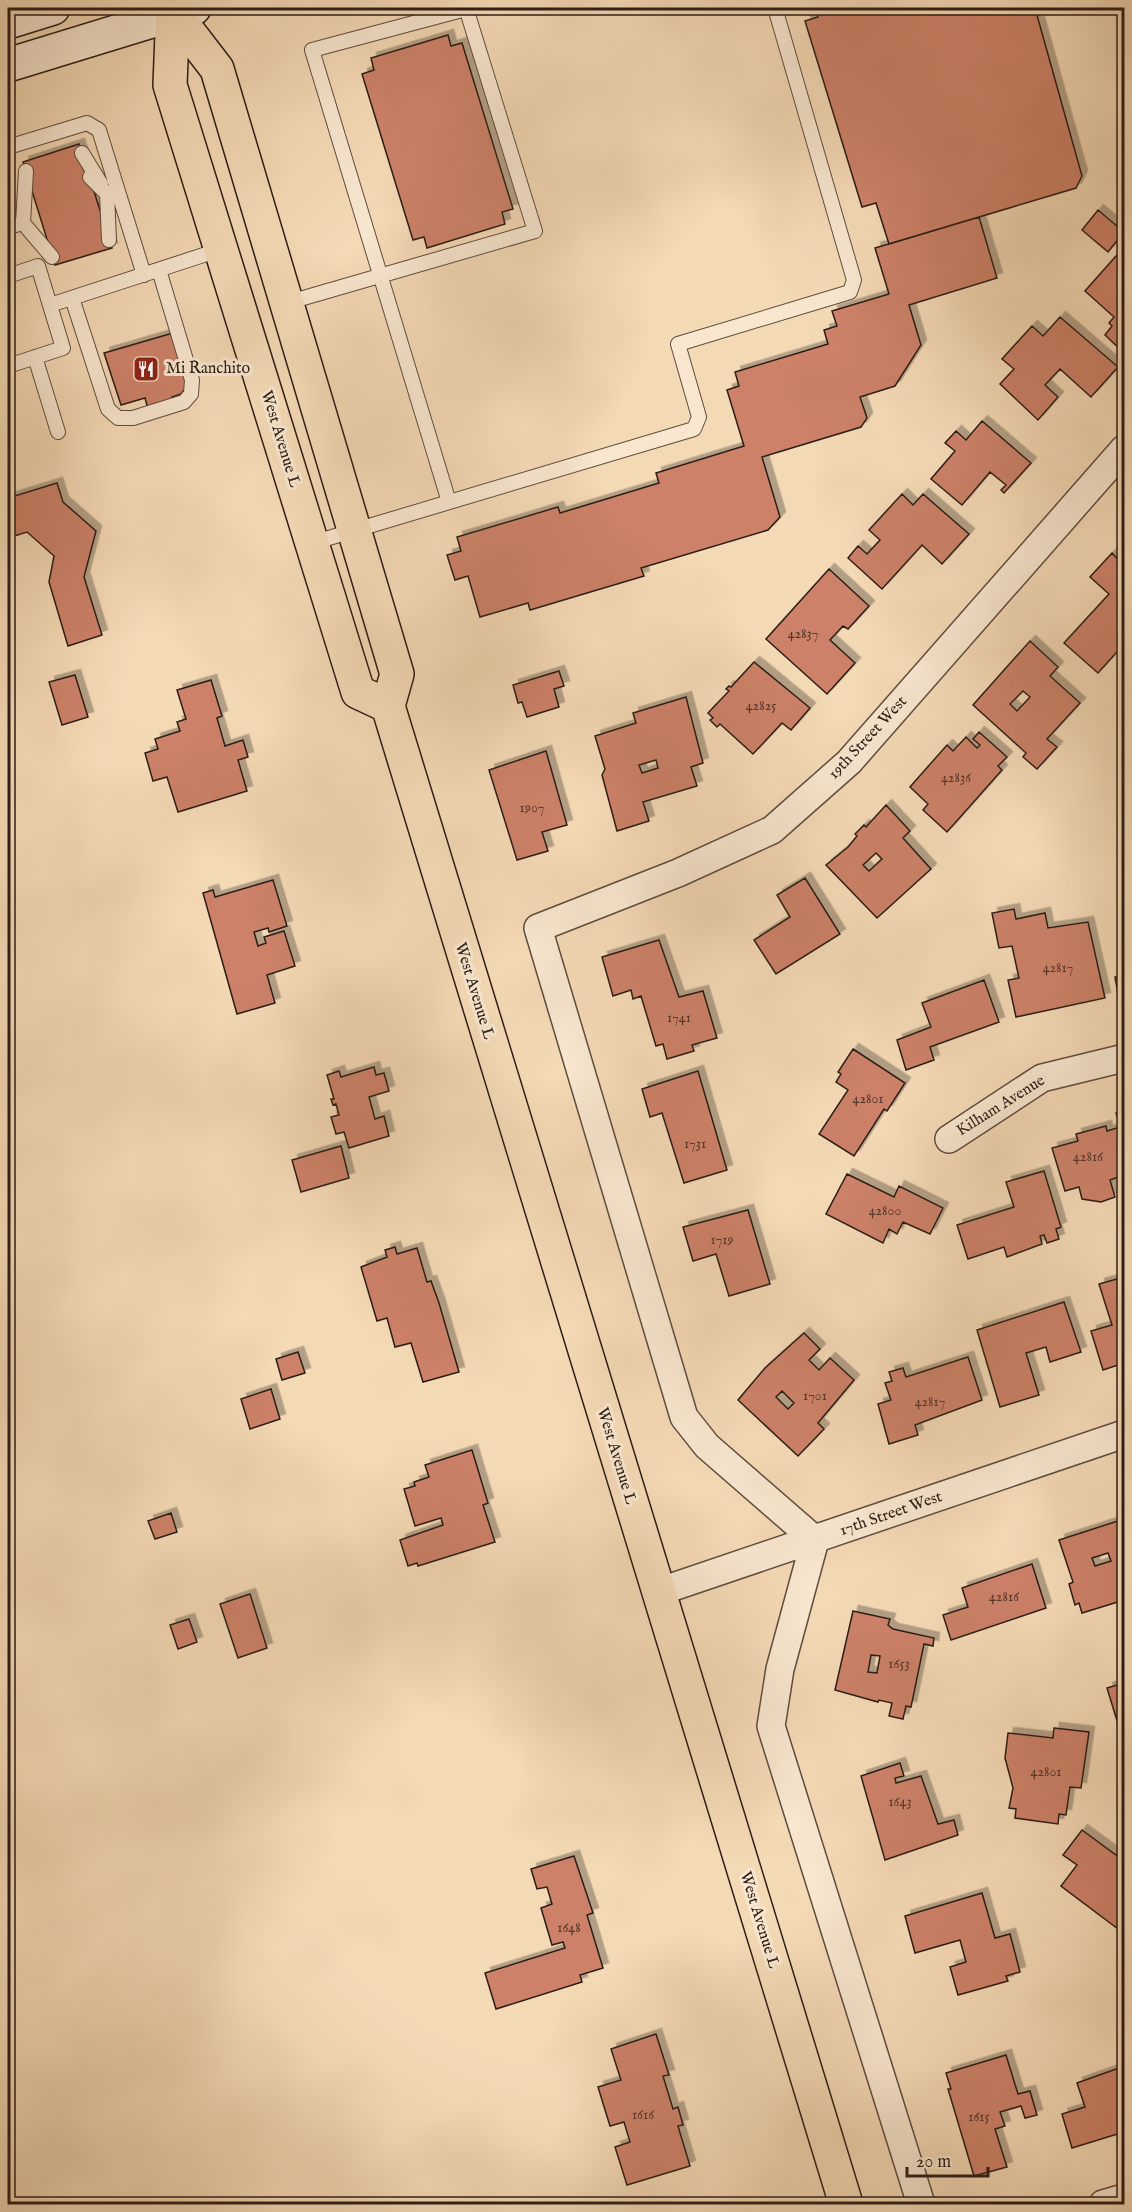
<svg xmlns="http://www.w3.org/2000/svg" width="1132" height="2212" viewBox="0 0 1132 2212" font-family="'IM FELL English',serif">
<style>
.building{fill:#cc8167;stroke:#2c1d16;stroke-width:1.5;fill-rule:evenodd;filter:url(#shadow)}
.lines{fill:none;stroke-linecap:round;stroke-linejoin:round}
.service-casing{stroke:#5e4c3e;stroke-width:16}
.minor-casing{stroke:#5e4c3e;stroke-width:30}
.secondary-casing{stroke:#2c1d16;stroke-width:36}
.primary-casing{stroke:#2c1d16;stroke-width:36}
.service{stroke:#f8e6cf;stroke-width:14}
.minor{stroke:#f8e6cf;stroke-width:27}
.secondary{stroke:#f8e6cf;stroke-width:33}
.primary{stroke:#f4d9b5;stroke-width:33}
.labels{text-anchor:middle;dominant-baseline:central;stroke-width:6;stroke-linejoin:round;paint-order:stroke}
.number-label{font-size:14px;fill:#54362a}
.poi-label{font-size:16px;fill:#2c1d16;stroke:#f8e6cf;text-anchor:start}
.street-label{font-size:16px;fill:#2c1d16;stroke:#f8e6cf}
</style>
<defs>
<filter id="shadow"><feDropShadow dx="5.5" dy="-5.5" stdDeviation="0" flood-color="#0004"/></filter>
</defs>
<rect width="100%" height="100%" fill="#f4d9b5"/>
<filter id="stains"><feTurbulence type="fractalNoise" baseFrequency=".00333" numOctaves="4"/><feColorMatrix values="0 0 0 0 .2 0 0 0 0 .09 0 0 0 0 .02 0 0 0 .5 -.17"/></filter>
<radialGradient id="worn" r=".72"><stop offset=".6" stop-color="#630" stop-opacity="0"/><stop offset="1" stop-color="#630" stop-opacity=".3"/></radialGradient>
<path class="building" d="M815,8H1035L1082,176L1076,188L889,244L876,203L862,207L805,21L818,17Z
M448,35L451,46L462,43L513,209L502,212L505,224L427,248L424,237L413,240L362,74L374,70L371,58Z
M79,144L112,248L55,265L23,162Z
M1098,210L1124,232L1108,252L1082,230Z
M979,217L997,278L909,305L921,345L895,386L860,397L867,418L861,427L762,457L780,517L768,530L641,568L644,576L530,610L528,603L480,617L468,576L455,580L447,555L461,551L457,537L558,507L560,513L659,483L656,473L744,446L727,390L739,386L735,372L828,344L824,330L837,326L832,311L889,294L875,248Z
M1124,247V353L1105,335L1112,326L1109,323L1114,317L1085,291Z
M1060,317L1118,367L1091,397L1060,369L1045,385L1058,397L1038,420L1000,384L1014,369L1002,359L1032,326L1043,336Z
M173,333L188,385L181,394L172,397L173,401L148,409L145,398L121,405L104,353Z
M982,421L1031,463L1004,493L1001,490L1006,485L990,472L962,505L931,479L955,451L945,443L956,431L966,440Z
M57,483L63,502L96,531L84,577L102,635L68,646L49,582L54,556L27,532L8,538V498Z
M902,494L913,505L923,494L969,534L942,564L922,545L882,589L848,558L858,546L867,554L880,540L869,530Z
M1112,553L1124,566V644L1098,673L1064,643L1109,594L1090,577Z
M829,569L869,606L848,629L843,626L830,640L855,663L827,694L766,639Z
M1030,641L1058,667L1050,676L1080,703L1047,739L1057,747L1037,769L1023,757L1026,753L973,705ZM1023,691L1030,697L1017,711L1010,704Z
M754,662L810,708L791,730L782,723L753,754L720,724L717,727L710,720L713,718L708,713L729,691L726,689L729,686L731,687Z
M559,671L564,686L554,689L559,707L527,717L522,702L518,703L513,685Z
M75,675L88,717L62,725L49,682Z
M211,680L222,716L217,718L225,746L243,740L248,757L238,760L247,791L178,812L167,777L153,781L145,753L158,749L155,739L180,731L177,722L186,719L177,690Z
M686,697L703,763L691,767L697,786L643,802L649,821L617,831L602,775L605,769L595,736L636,723L633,713ZM656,760L658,768L642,773L639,765Z
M979,732L1007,757L998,766L1002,770L947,832L923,810L928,804L910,787L947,745L953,751L966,737L977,748L980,745L973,739Z
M546,751L567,825L542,832L548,851L517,860L489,770Z
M886,805L910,831L903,838L931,869L877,918L826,865L848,847L857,836L855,834L864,825L866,827ZM876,853L882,859L869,871L863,865Z
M805,878L840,934L776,974L754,940L790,917L777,895Z
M273,880L287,926L269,932L268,928L254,932L258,946L266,943L264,937L284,931L295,966L267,975L275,1003L237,1014L203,893L213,890L215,897Z
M1014,909L1016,919L1045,913L1048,928L1088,922L1105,998L1016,1017L1008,980L1019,978L1012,946L999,948L992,913Z
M659,940L679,997L703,991L717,1038L692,1045L694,1051L667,1059L663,1044L656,1046L641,996L633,999L631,990L613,996L602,957Z
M1124,975V1006H1120L1115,977Z
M984,980L999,1022L930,1047L934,1060L906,1070L897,1040L931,1027L922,1003Z
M853,1049L905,1083L887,1111L884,1109L854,1156L819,1134L848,1090L836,1082L841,1074L838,1072Z
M374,1067L376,1075L384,1073L389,1091L369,1097L375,1119L384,1116L389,1136L349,1148L344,1132L336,1134L331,1117L339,1115L336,1104L333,1105L331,1099H334L327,1075L339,1071L341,1077Z
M698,1071L727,1170L684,1183L662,1113L650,1117L642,1089Z
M1124,1111V1146L1119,1148L1124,1175L1110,1180L1115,1197L1101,1202L1082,1199L1079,1187L1065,1191L1052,1148L1078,1141L1076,1134L1106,1126L1107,1131L1120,1127L1116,1113Z
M341,1146L349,1178L301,1192L292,1160Z
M1044,1171L1061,1227L1056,1229L1059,1239L1047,1243L1044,1235L1040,1236L1042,1244L1007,1257L1004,1247L968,1259L957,1225L1014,1207L1006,1182Z
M847,1174L894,1197L899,1186L943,1208L930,1234L903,1222L897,1234L889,1229L883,1243L826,1214Z
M748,1210L770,1284L729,1296L716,1254L693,1261L683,1227Z
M395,1247L397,1254L417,1248L427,1282L431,1281L439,1303L459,1372L423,1382L411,1343L395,1347L387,1318L377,1321L361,1267L387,1257L385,1250Z
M1124,1277V1363L1103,1370L1091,1331L1112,1325L1099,1284Z
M1064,1302L1081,1352L1050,1362L1046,1347L1026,1353L1039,1395L1000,1407L977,1330Z
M804,1333L820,1349L809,1360L819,1370L830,1358L854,1380L818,1423L824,1429L798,1456L738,1400L765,1368ZM782,1391L794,1403L788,1409L776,1397Z
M298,1352L305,1373L282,1380L276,1359Z
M968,1357L982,1400L915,1425L918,1435L889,1444L878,1404L891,1400L885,1383L892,1381L889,1372L903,1368L906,1377Z
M271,1389L280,1419L250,1429L241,1399Z
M472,1450L488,1503L483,1505L495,1542L418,1566L417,1563L408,1566L400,1540L443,1525L441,1518L415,1526L404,1489L415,1486L414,1482L429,1477L425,1465Z
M171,1513L177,1532L155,1539L148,1521Z
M1124,1519V1611L1121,1601L1082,1613L1079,1603L1075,1605L1069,1584L1073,1582L1059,1540ZM1108,1553L1111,1561L1095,1566L1092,1558Z
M1032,1564L1046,1608L951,1640L943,1615L968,1607L962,1588Z
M250,1594L267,1648L238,1658L220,1604Z
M853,1611L890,1619L888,1625L893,1629L934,1638L933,1646L924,1644L911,1707L906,1706L903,1719L889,1716L892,1703L879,1700L878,1702L835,1690ZM871,1655L880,1656L877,1673L868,1672Z
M189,1619L197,1642L178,1649L170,1625Z
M1124,1676V1722L1118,1724L1107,1688L1124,1683L1122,1677Z
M1054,1728L1089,1732L1081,1788L1070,1787L1066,1815L1059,1814L1058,1824L1015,1818L1016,1809L1009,1808L1013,1788L1005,1758L1008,1733L1053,1738Z
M900,1763L904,1776L895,1778L896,1783L921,1776L938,1824L954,1820L958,1835L885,1860L861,1776Z
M1082,1830L1124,1861V1920L1118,1929L1061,1886L1077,1865L1063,1855Z
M574,1856L593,1913L587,1915L603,1968L580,1975L582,1982L496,2009L485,1973L565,1948L563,1942L552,1945L541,1908L552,1904L547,1887L537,1889L531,1869Z
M982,1893L995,1938L1010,1934L1020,1972L1006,1976L1008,1981L958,1995L950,1967L966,1962L960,1940L915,1953L905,1916Z
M656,2034L669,2075L663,2076L673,2109L678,2107L683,2125L678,2126L690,2166L627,2185L615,2147L630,2142L624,2122L610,2126L598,2087L621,2080L611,2049Z
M1006,2055L1018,2094L1030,2091L1037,2115L1025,2118L1021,2106L1000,2112L1005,2126L995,2129L1007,2167L974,2176L948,2089H951L946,2073Z
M1119,2068H1124V2120L1122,2121L1124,2132L1072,2148L1062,2114L1085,2107L1077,2083Z"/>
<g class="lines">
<g class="service-casing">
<path id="service" d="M8,147L87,123L99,130L144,275
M82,153L101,184
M26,171L23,223L52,257
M90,177L107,194L109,240
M8,227L23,223
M8,276L38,266L63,348L8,366
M72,298L108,409L118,418H133L184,402L191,394L192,380L159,270
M286,303L535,231L466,8
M50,305L222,249
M35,357L58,432
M449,502L312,50L466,9
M312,543L694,429L699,417L678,344L850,292L854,280L775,8"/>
</g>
<g class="minor-casing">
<path id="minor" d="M949,1139L1042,1078L1124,1058
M658,1592L1124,1434
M921,2204L771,1726L780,1669L815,1540L707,1446L684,1417L538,928L678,873L772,830L849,762L1124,449
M1103,2204L1124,2198"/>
</g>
<g class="secondary-casing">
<path id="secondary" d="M8,22L53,8
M8,65L194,8"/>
</g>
<g class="primary-casing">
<path id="primary" d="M173,8L170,85L358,692L388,706
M174,13L217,69L397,674L388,706L846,2204"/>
</g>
<use href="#service" class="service"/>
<use href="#minor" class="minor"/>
<use href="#secondary" class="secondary"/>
<use href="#primary" class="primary"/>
</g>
<defs>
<g id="restaurant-square" transform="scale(1.35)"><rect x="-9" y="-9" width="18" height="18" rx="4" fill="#8f2418" stroke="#f8e6cf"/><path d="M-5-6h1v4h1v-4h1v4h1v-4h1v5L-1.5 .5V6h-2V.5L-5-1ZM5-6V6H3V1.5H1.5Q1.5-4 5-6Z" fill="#fff"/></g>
</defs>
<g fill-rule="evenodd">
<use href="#restaurant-square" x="146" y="369"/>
</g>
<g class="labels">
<g class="number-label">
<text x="803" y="634">42837</text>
<text x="761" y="706">42825</text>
<text x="956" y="778">42836</text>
<text x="532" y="808">1907</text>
<text x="1058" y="968">42817</text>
<text x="679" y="1018">1741</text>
<text x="868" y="1099">42801</text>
<text x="695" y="1144">1731</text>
<text x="1088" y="1157">42816</text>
<text x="885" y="1211">42800</text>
<text x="722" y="1240">1719</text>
<text x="815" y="1396">1701</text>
<text x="930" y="1402">42817</text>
<text x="1004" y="1597">42816</text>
<text x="899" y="1664">1653</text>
<text x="1046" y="1772">42801</text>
<text x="900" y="1802">1643</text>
<text x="569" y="1928">1648</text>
<text x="643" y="2115">1616</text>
<text x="979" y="2117">1615</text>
</g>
<g class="poi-label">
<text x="166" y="369">Mi Ranchito</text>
</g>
<g class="street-label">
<text transform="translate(280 439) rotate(73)">West Avenue L</text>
<text transform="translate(868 738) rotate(-47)">19th Street West</text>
<text transform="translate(474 991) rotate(73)">West Avenue L</text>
<text transform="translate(1001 1106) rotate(-32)">Kilham Avenue</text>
<text transform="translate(616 1456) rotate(73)">West Avenue L</text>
<text transform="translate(891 1514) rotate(-19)">17th Street West</text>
<text transform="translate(759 1920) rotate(73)">West Avenue L</text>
</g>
</g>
<rect width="1132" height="2212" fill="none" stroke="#f4d9b5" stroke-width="30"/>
<rect x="9" y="9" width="1114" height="2194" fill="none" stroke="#2c1d16" stroke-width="3"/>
<rect x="15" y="15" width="1102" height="2182" fill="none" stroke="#2c1d16" stroke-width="1.5"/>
<path d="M907 2167v9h81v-9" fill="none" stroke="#2c1d16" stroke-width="3"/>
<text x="916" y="2167" font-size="18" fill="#2c1d16" stroke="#f8e6cf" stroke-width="4.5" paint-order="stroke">20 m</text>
<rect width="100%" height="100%" filter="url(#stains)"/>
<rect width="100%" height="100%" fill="url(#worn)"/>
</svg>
